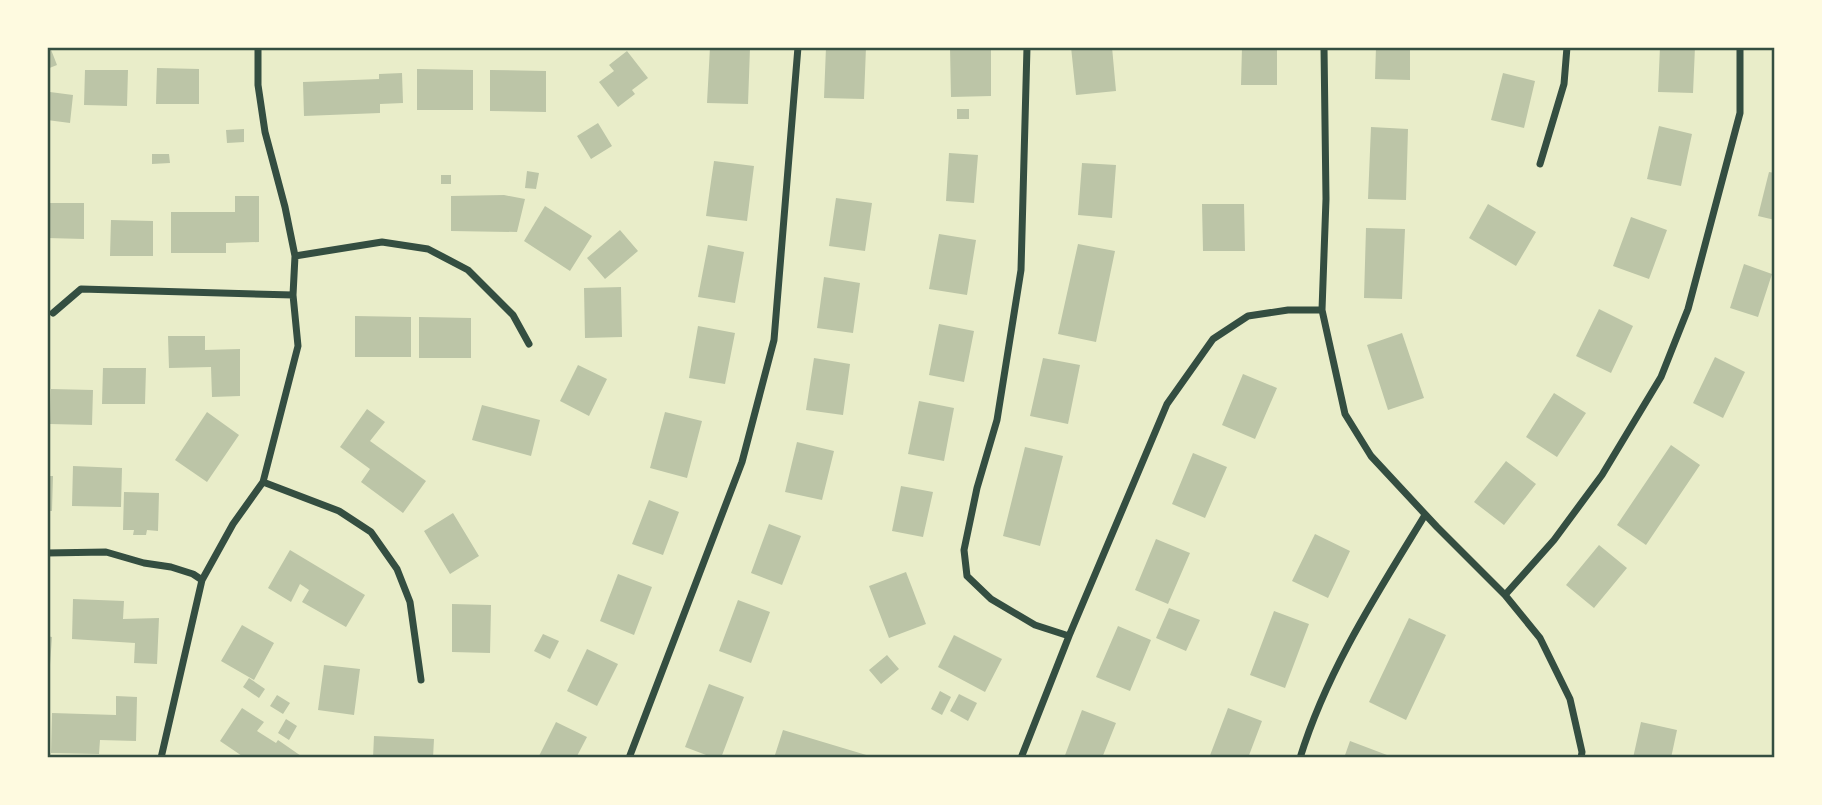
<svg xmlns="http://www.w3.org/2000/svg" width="1822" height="805" viewBox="0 0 1822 805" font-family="'Golos Text',sans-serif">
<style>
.building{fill:#bcc5a7}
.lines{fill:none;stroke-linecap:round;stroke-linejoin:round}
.minor{stroke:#344e41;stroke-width:7}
.neatline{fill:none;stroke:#344e41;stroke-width:2.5}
</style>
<rect width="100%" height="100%" fill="#e9edc9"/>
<path class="building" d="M47,47H50L57,65L47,69Z
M710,47L750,48L748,104L707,103Z
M826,47H866L864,99L824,98Z
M950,47H991V96L951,97Z
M1071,47H1112L1116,91L1076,95Z
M1242,47H1277V85H1241Z
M1376,47H1410V80L1375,79Z
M1660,47H1695L1693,93L1658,92Z
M627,51L648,78L632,90L635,94L618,107L599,82L614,71L609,65Z
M157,68L199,69V104H156Z
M417,69L473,70V110H417Z
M85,70H128L127,106L84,105Z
M490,70L546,71V112L490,111Z
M402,73L403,103L380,104V113L304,116L303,82L379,79V74Z
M1503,73L1535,81L1524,128L1491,120Z
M50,92L73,95L70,123L47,120Z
M957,109H969V119H957Z
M598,123L612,146L591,159L577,136Z
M1659,126L1692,134L1681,186L1647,179Z
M1371,127L1408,129L1406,200L1368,199Z
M244,129V142L227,143L226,130Z
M949,153L978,155L974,203L946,201Z
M152,154H169L170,163L152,164Z
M714,161L754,166L747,221L706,216Z
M1082,163L1116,165L1112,218L1078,215Z
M527,171L539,173L536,189L525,188Z
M1769,172L1775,173V220L1758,216Z
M441,175H451V184H441Z
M504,195L525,199L517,232L451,231V196Z
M235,196H259V242L226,243V253H171V212H235Z
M836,198L872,203L865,251L829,246Z
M47,203H84V239L47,238Z
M1202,204H1244L1245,251H1203Z
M1488,204L1536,232L1516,266L1469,238Z
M545,206L592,236L570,271L524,241Z
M1631,217L1667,230L1649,279L1613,266Z
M111,220L153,221V256H110Z
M1366,228L1405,229L1402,299L1364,298Z
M620,230L638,251L605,279L587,258Z
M939,234L976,240L967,295L929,289Z
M1078,244L1115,251L1096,342L1058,334Z
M708,245L744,252L735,303L698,297Z
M1744,264L1772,274L1758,317L1730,308Z
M824,277L860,283L853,333L817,328Z
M621,287L622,337L585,338L584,288Z
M1599,309L1633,326L1611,373L1576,356Z
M355,316L411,317V357H355Z
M419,317L471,318V358H419Z
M939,324L974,331L964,382L929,375Z
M698,326L735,333L725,384L689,378Z
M1402,333L1424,398L1388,410L1367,345Z
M168,336H205V350L240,349V396L212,397L211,367L169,368Z
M1715,357L1745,372L1723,418L1693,403Z
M814,358L850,364L843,415L806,410Z
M1043,358L1080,365L1068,424L1030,416Z
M578,365L607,379L589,416L560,401Z
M103,368H146L145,404H102Z
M1243,374L1277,388L1255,439L1222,425Z
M51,389L93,390L92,425L50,424Z
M1554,393L1586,413L1557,457L1526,437Z
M919,401L954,408L944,461L908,454Z
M482,405L540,420L531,456L472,440Z
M367,409L385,422L370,441L426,481L403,513L361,482L370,469L340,447Z
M207,412L239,435L207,482L175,460Z
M665,412L702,421L687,478L650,468Z
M797,442L834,451L822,500L785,492Z
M1671,445L1700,465L1646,545L1617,525Z
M1025,447L1063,456L1040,546L1003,536Z
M1193,453L1227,467L1205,518L1172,504Z
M1506,461L1536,484L1504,525L1474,502Z
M73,466L122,468L121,507L72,506Z
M47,476H53L52,511H47Z
M901,486L933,492L923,537L892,531Z
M124,492L159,493L158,531L147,530L146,535H133L134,530H123Z
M649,500L679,512L663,555L632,544Z
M453,513L479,556L450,574L424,531Z
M769,524L801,536L782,585L751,573Z
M1315,534L1350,551L1328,598L1292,581Z
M1156,539L1190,553L1168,604L1135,590Z
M1599,545L1627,568L1594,608L1566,585Z
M290,550L365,595L346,627L302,602L309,590L300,584L291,602L268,588Z
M906,572L926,624L889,638L869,586Z
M618,574L652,587L634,635L600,621Z
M73,599L124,601L123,619L159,618L157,664L134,663L135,643L72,639Z
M738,600L770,612L751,663L719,651Z
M452,604L491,605L490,653L452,652Z
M1169,608L1200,620L1186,651L1156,638Z
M1274,611L1309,624L1285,688L1250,675Z
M1409,618L1446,635L1406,720L1369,702Z
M242,625L274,643L254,680L221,661Z
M1118,626L1151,640L1130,691L1096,677Z
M543,634L559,641L550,659L534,651Z
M954,635L1002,659L985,692L938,667Z
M47,636L52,637L49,679H47Z
M587,649L618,664L597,706L567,691Z
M887,655L899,669L881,684L869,670Z
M324,665L360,669L354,715L318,710Z
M249,678L265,689L259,698L243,687Z
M709,684L744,697L721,758H714L685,747Z
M940,691L951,697L942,715L931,709Z
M959,694L977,703L968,721L950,711Z
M277,695L290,703L283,714L270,706Z
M116,696L137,697L136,741L100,740L99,754L51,753L52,713L116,715Z
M242,708L264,722L257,731L276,743L278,740L304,758H245L220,741Z
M1228,708L1262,721L1248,758H1209Z
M1082,710L1116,723L1102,758H1064Z
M286,719L297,726L289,740L278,733Z
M556,722L587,737L576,758H538Z
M1641,722L1677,730L1671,758H1633Z
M783,730L873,757L872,758H774Z
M374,736L434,739L433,758H373Z
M1350,741L1387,755L1386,758H1344Z"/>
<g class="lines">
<path class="minor" d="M1027,47L1021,270L997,420L977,488L964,550L967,576L991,599L1035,625L1069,636L1167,404L1213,339L1248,316L1288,310H1322
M1324,47L1326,199L1322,310L1345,414L1371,456L1437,527L1505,595
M1540,164L1564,84L1567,47
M295,256L382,242L428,249L468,270L513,315L529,344
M53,313L81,289L293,295
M263,482L339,511L371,532L397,569L410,602L421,680
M47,553L106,552L144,563L171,567L193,574L202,580
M161,758L202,580L233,524L263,482L298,346L293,295L295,256L285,207L265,132L258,85V47
M629,758L742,462L774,340L798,47
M1021,758L1069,636
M1300,758C1327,670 1378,592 1425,515
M1581,758L1582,752L1570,699L1540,638L1505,595L1554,540L1602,475L1661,377L1688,309L1740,113V47"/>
</g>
<rect width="1822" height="805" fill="none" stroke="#fefae0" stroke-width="98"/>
<rect x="49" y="49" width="1724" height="707" class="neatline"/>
</svg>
